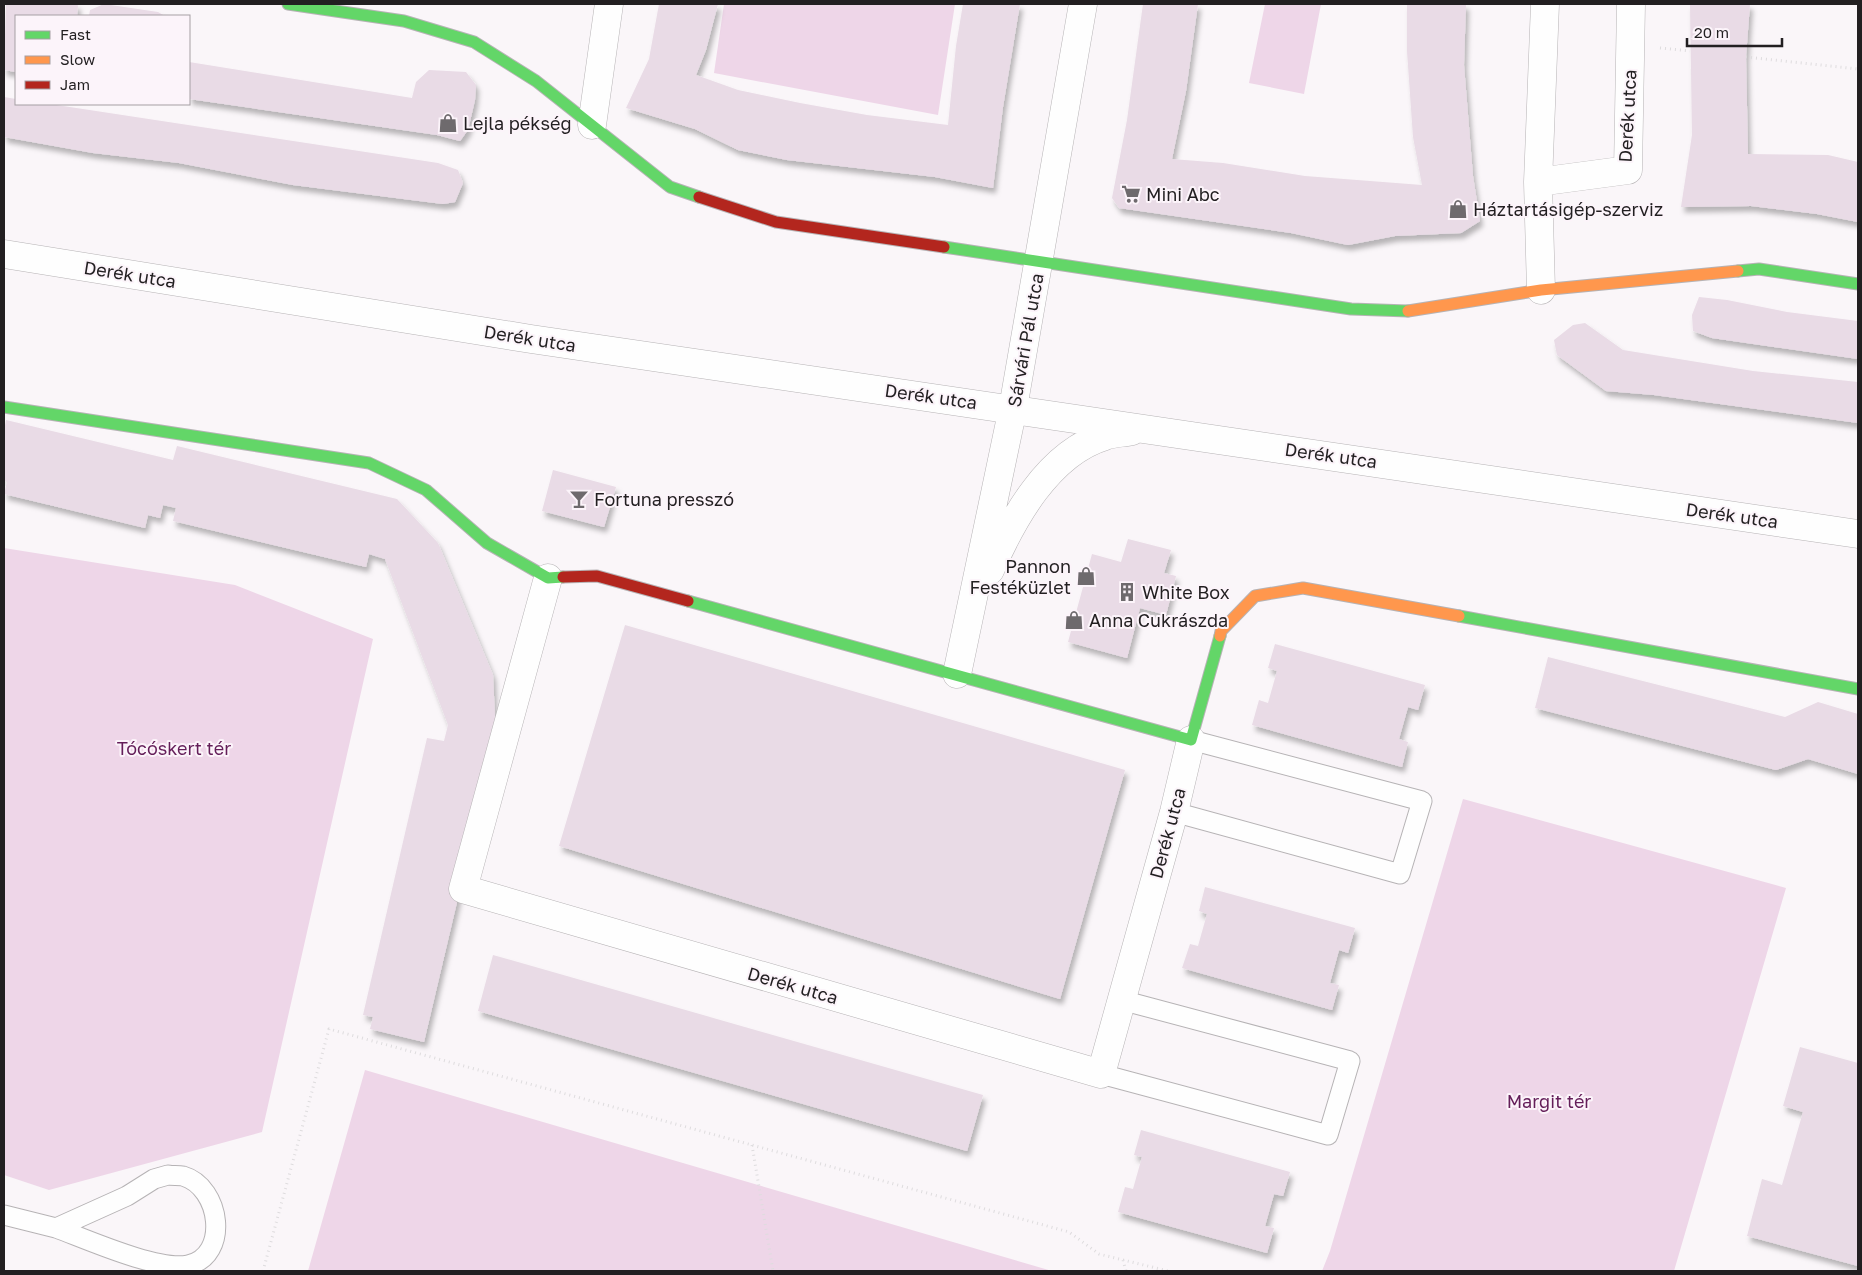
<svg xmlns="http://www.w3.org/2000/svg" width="1862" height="1275" viewBox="0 0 1862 1275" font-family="'Golos Text',sans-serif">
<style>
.green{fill:#eed6e8}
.building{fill:#e9dbe6;filter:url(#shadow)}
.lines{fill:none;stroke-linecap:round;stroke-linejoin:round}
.lane-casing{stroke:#b6b3b5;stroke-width:21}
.street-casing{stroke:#b6b3b5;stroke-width:29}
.fast-casing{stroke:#b6b3b5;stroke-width:13}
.slow-casing{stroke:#b6b3b5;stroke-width:13}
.jam-casing{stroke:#b6b3b5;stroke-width:13}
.path{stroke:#dedcde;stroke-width:3;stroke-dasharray:1 4;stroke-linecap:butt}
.lane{stroke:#fefefe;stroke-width:19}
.street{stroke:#fefefe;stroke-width:28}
.fast{stroke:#63d668;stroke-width:11}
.slow{stroke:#ff974d;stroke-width:11}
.jam{stroke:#b3261e;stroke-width:11}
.labels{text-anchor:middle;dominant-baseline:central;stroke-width:4;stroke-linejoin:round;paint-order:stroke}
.street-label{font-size:18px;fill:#221f21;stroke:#fcf4fa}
.poi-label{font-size:18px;fill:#221f21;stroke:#fcf4fa;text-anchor:start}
.park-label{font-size:18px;fill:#641e59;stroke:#fcf4fa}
</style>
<defs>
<filter id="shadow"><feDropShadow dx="3" dy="5.5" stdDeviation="2.5" flood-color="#0004"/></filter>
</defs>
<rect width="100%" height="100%" fill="#faf6f9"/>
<path class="green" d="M724,4H955L938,115L714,73Z
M1265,4H1321L1304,94L1249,83Z
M4,548L235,585L373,639L262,1132L49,1190L4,1175Z
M1463,799L1786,888L1674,1271H1322L1330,1251Z
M365,1070L1052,1271H308Z"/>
<path class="building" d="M6,4H77L78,6L77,16H16V72L4,70Z
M104,4L158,12L165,16H89L90,10Z
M659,4H718L706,50L696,75L738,90L800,103L867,115L948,125L956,46L963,4H1020L1003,107L993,188L935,177L787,160L738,150L695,129L626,108L649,59Z
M1143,4H1198L1186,91L1172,159L1223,163L1305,176L1422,185L1413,137L1407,51V4H1466L1464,65L1473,176L1480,221L1461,233L1395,236L1348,245L1291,233L1119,208L1112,198L1127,120Z
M1690,4H1750L1746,57L1748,154L1828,155L1858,162V222L1817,214L1751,206L1681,207L1692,135Z
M189,62L412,98L416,82L429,70L466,72L476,85L475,100L468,130L460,141L437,135L189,99Z
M4,97L16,99V104H50L438,163L458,170L463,183L455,202L443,204L293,185L179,163L93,153L4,137Z
M1699,297L1727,300L1787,312L1858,321V359L1712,338L1693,331L1692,315Z
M1585,323L1623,350L1753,371L1858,382V423L1654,395L1606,391L1557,355L1554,340L1573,325Z
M6,420L173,460L177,446L397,499L438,543L493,675L496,737L424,1042L370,1029L373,1017L363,1015L427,738L444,741L448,725L385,559L369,554L366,567L173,521L176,508L163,505L160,518L148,515L145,528L4,494L7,482L4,481V431Z
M553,470L616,487L604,527L542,511Z
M1128,539L1171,550L1164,573L1176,576L1166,615L1140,608L1127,658L1068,642L1092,554L1121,562Z
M625,625L1125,770L1060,999L559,846Z
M1275,644L1425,685L1418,710L1408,707L1399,739L1408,742L1402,767L1252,725L1259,700L1268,703L1277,671L1268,668Z
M1548,657L1785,717L1818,702L1858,714V774L1808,759L1776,770L1535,708Z
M1205,887L1355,928L1348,953L1339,950L1330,983L1339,985L1332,1010L1182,968L1190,944L1198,946L1207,914L1199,911Z
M493,955L983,1095L967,1151L478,1011Z
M1800,1047L1858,1063V1266L1747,1236L1762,1179L1782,1185L1803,1112L1783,1106Z
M1141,1130L1290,1172L1283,1196L1274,1194L1265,1226L1274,1228L1267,1253L1118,1212L1125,1187L1133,1189L1142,1157L1134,1155Z"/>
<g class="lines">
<g class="lane-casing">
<path id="lane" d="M1174,812L1400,874L1422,801L1191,740
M1101,1074L1328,1135L1350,1061L1121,1000
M168,1175C172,1176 178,1175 183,1176C221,1187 230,1256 188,1265C157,1271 86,1239 56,1228L127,1196L154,1179Z
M4,1215L56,1228"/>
</g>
<g class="street-casing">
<path id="street" d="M592,125L609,4
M1538,182L1628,170L1631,4
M4,254L531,339L1858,534
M1541,290L1538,182L1545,4
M990,570C1012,520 1048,453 1105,436C1113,433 1123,433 1132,431
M548,578L463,889L1101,1074L1174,812L1191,740
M957,674L1013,408L1083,4"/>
</g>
<g class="fast-casing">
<path id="fast" d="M288,4L404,21L474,42L536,81L670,187L699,197
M944,247L1351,309L1408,311
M1738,271L1759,269L1858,284
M4,407L369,463L426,490L487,543L548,578L563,577
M688,601L1191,740L1220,636
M1459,616L1858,689"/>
</g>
<g class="slow-casing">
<path id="slow" d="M1408,311L1541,290L1738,271
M1220,636L1221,631L1255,596L1303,588L1459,616"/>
</g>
<g class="jam-casing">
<path id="jam" d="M699,197L776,222L944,247
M563,577L597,576L688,601"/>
</g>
<path class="path" d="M1660,48L1690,51
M1746,57L1858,69
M752,1145L773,1271
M1123,1260L1126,1271
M263,1271L329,1029L1069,1232L1099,1254L1168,1271"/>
<use href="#lane" class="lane"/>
<use href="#street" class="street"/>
<use href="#fast" class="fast"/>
<use href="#slow" class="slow"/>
<use href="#jam" class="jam"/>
</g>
<defs>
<g id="shop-bare" transform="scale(1.5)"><path d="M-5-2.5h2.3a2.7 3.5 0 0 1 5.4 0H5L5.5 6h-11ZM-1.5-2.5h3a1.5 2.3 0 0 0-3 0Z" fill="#6e6a6d" stroke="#fcf4fa" stroke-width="2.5" paint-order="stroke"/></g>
<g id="supermarket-bare" transform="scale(1.5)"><path d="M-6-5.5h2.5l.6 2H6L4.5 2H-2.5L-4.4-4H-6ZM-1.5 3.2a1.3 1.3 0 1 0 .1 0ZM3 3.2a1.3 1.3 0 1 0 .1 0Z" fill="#6e6a6d" stroke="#fcf4fa" stroke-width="2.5" paint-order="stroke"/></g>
<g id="bar-bare" transform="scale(1.5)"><path d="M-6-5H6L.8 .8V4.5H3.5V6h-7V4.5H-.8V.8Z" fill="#6e6a6d" stroke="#fcf4fa" stroke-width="2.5" paint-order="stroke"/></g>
<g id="building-bare" transform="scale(1.5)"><path d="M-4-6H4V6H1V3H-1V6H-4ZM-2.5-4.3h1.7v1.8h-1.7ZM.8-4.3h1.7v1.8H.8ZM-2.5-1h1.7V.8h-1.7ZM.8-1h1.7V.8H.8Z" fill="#6e6a6d" stroke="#fcf4fa" stroke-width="2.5" paint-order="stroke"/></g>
</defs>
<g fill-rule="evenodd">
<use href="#shop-bare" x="448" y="123"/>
<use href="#supermarket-bare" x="1131" y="194"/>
<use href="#shop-bare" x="1458" y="209"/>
<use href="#bar-bare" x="579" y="499"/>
<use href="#shop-bare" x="1086" y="576"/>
<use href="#building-bare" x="1127" y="592"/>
<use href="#shop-bare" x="1074" y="620"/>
</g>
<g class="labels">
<g class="street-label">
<text transform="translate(1627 116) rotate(-87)">Derék utca</text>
<text transform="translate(130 274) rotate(9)">Derék utca</text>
<text transform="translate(530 338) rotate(9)">Derék utca</text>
<text transform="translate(1025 340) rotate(-80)">Sárvári Pál utca</text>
<text transform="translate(931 396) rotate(8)">Derék utca</text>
<text transform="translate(1331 455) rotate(8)">Derék utca</text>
<text transform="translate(1732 515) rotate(8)">Derék utca</text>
<text transform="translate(1167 833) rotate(-75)">Derék utca</text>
<text transform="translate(793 985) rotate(16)">Derék utca</text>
</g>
<g class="poi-label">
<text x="463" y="123">Lejla pékség</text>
<text x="1146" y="194">Mini Abc</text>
<text x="1473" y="209">Háztartásigép-szerviz</text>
<text x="594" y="499">Fortuna presszó</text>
<text x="1071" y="566" text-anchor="end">Pannon<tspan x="1071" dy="21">Festéküzlet</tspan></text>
<text x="1142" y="592">White Box</text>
<text x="1089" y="620">Anna Cukrászda</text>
</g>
<g class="park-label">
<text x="174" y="748">Tócóskert tér</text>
<text x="1549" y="1101">Margit tér</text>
</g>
</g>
<rect width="1862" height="1275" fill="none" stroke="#221f21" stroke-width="10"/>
<rect x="15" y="15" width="175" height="90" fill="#fcf4fa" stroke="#a59fa3"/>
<rect x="25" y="31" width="25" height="8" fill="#63d668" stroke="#a59fa3"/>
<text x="60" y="40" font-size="15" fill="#221f21">Fast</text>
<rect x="25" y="56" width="25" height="8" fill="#ff974d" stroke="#a59fa3"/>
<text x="60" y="65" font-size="15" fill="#221f21">Slow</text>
<rect x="25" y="81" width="25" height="8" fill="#b3261e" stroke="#a59fa3"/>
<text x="60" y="90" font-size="15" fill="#221f21">Jam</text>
<path d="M1687 38v8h95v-8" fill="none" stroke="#221f21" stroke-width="2.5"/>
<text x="1694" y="38" font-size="15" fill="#221f21" stroke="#fcf4fa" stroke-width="4" paint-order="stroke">20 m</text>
</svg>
